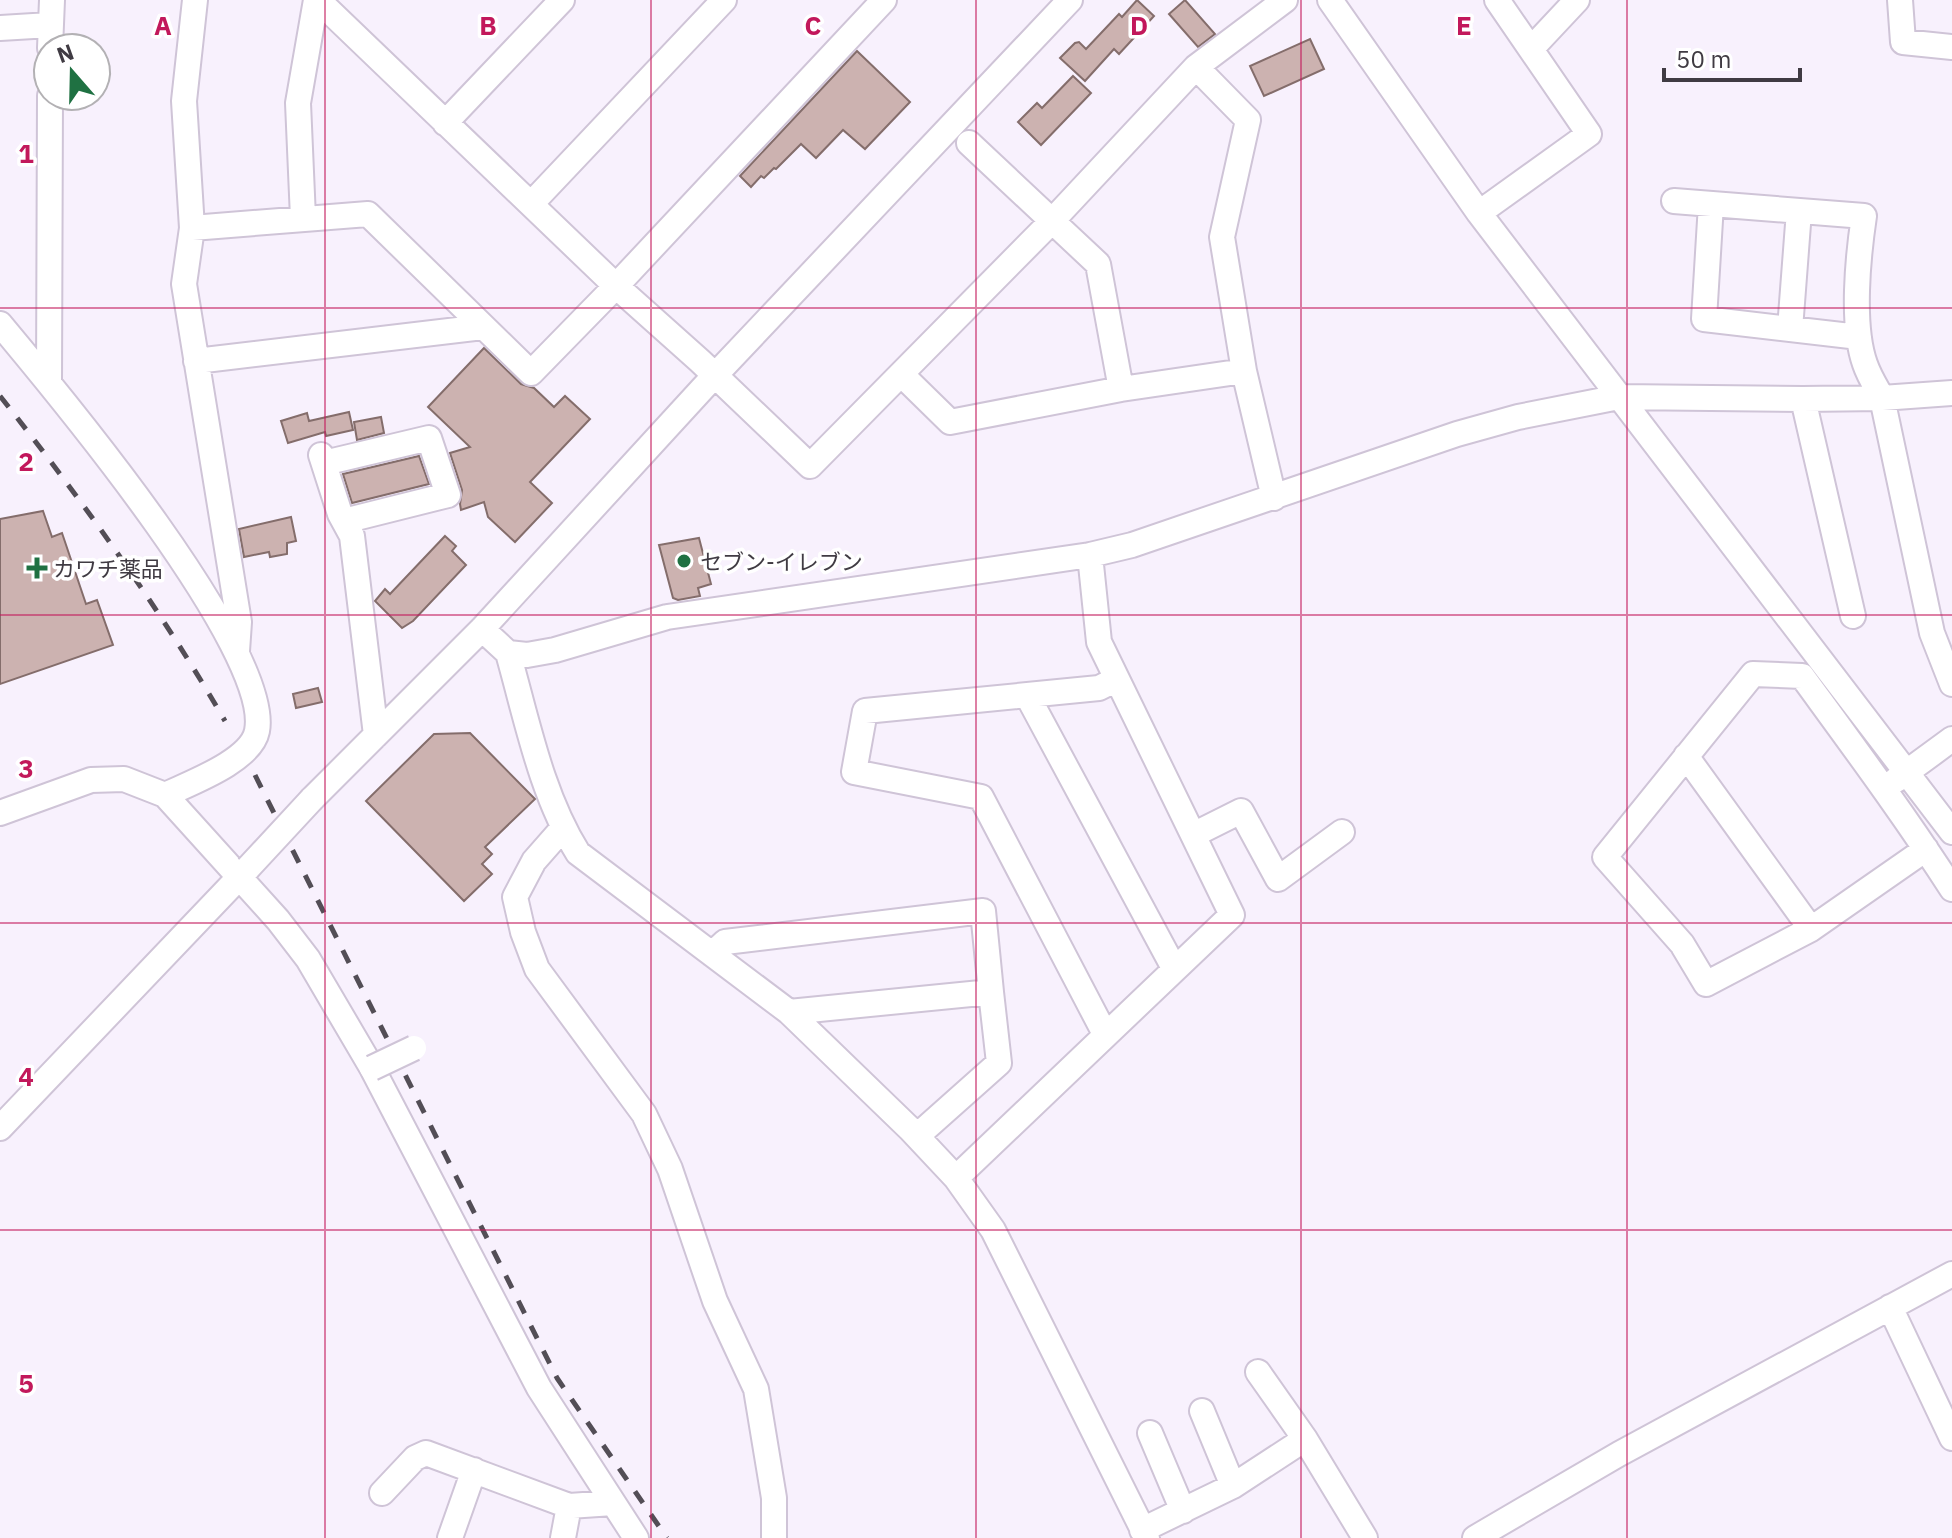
<svg xmlns="http://www.w3.org/2000/svg" width="1952" height="1538" viewBox="0 0 1952 1538" font-family="'IBM Plex Sans','Noto Sans JP',sans-serif">
<style>
.building{fill:#ccb2b0;stroke:#846d6b;stroke-width:2}
.lines{fill:none;stroke-linecap:round;stroke-linejoin:round}
.minor-casing{stroke:#cfc4d7;stroke-width:28}
.minor{stroke:#fff;stroke-width:24}
.rail{stroke:#534e56;stroke-width:5;stroke-dasharray:14 14;stroke-linecap:butt}
.minor-bridge-casing{stroke:#cfc4d7;stroke-width:28;stroke-linecap:butt}
.minor-bridge{stroke:#fff;stroke-width:24}
.grid{fill:none;stroke:#c2185b;stroke-width:2;stroke-opacity:0.55}
.poi-dot{fill:#1f7142;stroke:#fff;stroke-width:3}
.labels{text-anchor:middle;dominant-baseline:central;stroke-width:7;stroke-linejoin:round;paint-order:stroke}
.poi-label{font-size:22px;fill:#403b43;stroke:#fff;text-anchor:start}
.grid-label{font-size:26px;text-anchor:middle;font-weight:bold;fill:#c2185b;stroke:#fff;stroke-width:7;stroke-linejoin:round;paint-order:stroke}
</style>
<rect width="100%" height="100%" fill="#f8f1fd"/>
<path class="building" d="M1137,0L1154,16L1119,54L1114,49L1085,81L1060,58L1075,43L1079,42L1086,49L1119,14L1122,17Z
M1185,0L1215,34L1198,47L1169,14Z
M1310,39L1324,69L1264,96L1250,66Z
M857,51L910,102L865,149L843,130L816,158L801,144L776,169L774,168L764,178L761,176L751,187L740,176Z
M1073,76L1091,93L1041,145L1018,122L1037,103L1042,108Z
M484,348L521,384L534,388L554,407L565,396L590,419L530,482L552,503L515,542L488,517L484,502L461,510L460,504L462,490L450,453L470,447L428,407Z
M349,412L353,430L326,436L325,432L288,443L281,421L307,413L309,421Z
M381,417L384,433L357,440L354,422Z
M419,456L429,484L352,503L343,474Z
M43,511L52,537L62,533L86,604L97,600L113,645L0,684V519Z
M291,517L296,541L287,543V554L270,557L269,552L244,557L239,529Z
M445,536L456,546L452,551L466,565L413,621L402,628L375,601L385,589L390,594Z
M699,538L711,584L698,588L700,596L678,600L673,598L659,545Z
M318,688L322,702L296,708L293,694Z
M470,733L535,799L485,847L492,854L482,864L492,874L464,901L366,801L434,734Z"/>
<g class="lines">
<g class="minor-casing">
<path id="minor" d="M195,0L184,101L192,228L184,284L239,622L237,651
M318,0L616,286L700,361L810,466L1052,221L1196,67L1285,0
M1330,0L1479,213L1952,832
M1900,0L1903,42L1952,47
M0,28L50,25
M50,48L52,0
M1532,48L1577,0
M1196,67L1248,120L1222,237L1244,371L1274,498
M445,123L562,0
M969,143L1098,264L1121,389
M1674,201L1864,216C1858,256 1851,325 1865,364C1869,376 1876,387 1882,398L1932,633L1952,684
M531,204L724,0
M1711,204L1704,319L1859,337
M1479,213L1589,134L1497,0
M303,218L298,103L316,0
M192,228L368,214L531,373L616,286L884,0
M0,324C56,391 273,650 257,731C251,761 190,783 165,795
M1790,329L1799,211
M196,361L483,327
M901,374L950,422L1121,389L1244,371
M49,383L50,96
M1803,399L1853,616
M321,455L340,514L352,536L376,735
M324,463L429,438L448,495L344,521
M482,629L508,653L527,655L555,650L667,617L1090,555L1132,545L1457,434L1518,417L1619,397L1803,399L1882,398L1952,393
M508,653C527,720 541,794 578,853L789,1012L910,1129L956,1178L993,1230L1147,1538
M1027,695L1174,968
M1686,756L1811,929
M1896,780L1952,739
M312,799L482,629L703,388L1070,0
M0,813L91,780L124,779L165,795L278,920L308,959L372,1068L539,1388L636,1538
M563,828L534,861L515,897L523,932L537,969L644,1114L670,1169L715,1301L756,1389L774,1498V1538
M1193,835L1241,811L1278,879L1342,832
M1926,849L1811,929L1706,984L1682,944L1605,857L1753,674L1802,676C1853,746 1905,816 1952,889
M712,954L725,942L983,911L991,992L789,1012
M1105,1034L981,797L854,772L865,711L1099,688L1117,679
M0,1128L248,868
M917,1136L999,1063L991,992
M956,1178L1232,915L1099,642L1090,555
M1890,1307L1952,1438
M1258,1372L1305,1439L1365,1538
M1202,1411L1233,1486
M1150,1433L1183,1511
M382,1493L415,1458L426,1453L569,1506L613,1503
M1142,1530L1233,1486L1305,1439
M450,1538L474,1470
M563,1538L569,1506
M1475,1538L1619,1454L1952,1274"/>
</g>
<use href="#minor" class="minor"/>
<path class="rail" d="M0,396C82,500 159,607 225,721
M255,775L557,1378L667,1538"/>
<g class="minor-bridge-casing">
<path id="minor-bridge" d="M248,868L312,799
M372,1068L414,1048"/>
</g>
<use href="#minor-bridge" class="minor-bridge"/>
</g>
<path class="grid" d="M325,0V1538M651,0V1538M976,0V1538M1301,0V1538M1627,0V1538M0,308H1952M0,615H1952M0,923H1952M0,1230H1952"/>
<g class="poi-dot">
<circle cx="684" cy="561" r="8"/>
<path d="M33 556h8v8h8v8h-8v8h-8v-8h-8v-8h8z"/>
</g>
<g class="labels">
<g class="poi-label">
<text x="700" y="561">セブン-イレブン</text>
<text x="53" y="568">カワチ薬品</text>
</g>
</g>
<g class="grid-label">
<text x="163" y="35">A</text>
<text x="488" y="35">B</text>
<text x="813" y="35">C</text>
<text x="1139" y="35">D</text>
<text x="1464" y="35">E</text>
<text x="26" y="163">1</text>
<text x="26" y="471">2</text>
<text x="26" y="778">3</text>
<text x="26" y="1086">4</text>
<text x="26" y="1393">5</text>
</g>
<g transform="translate(72 72) rotate(340)"><circle r="38" fill="#ffffff" stroke="#b3b1b4" stroke-width="2"/>
<path d="M0-6L14 30L0 20L-14 30Z" fill="#1f7142"/>
<text y="-12" font-size="22" font-weight="bold" text-anchor="middle" fill="#403b43">N</text>
</g>
<path d="M1664 68v12h136v-12" fill="none" stroke="#403b43" stroke-width="4"/>
<text x="1676" y="68" font-size="24" fill="#403b43" stroke="#ffffff" stroke-width="6" paint-order="stroke">50 m</text>
</svg>
